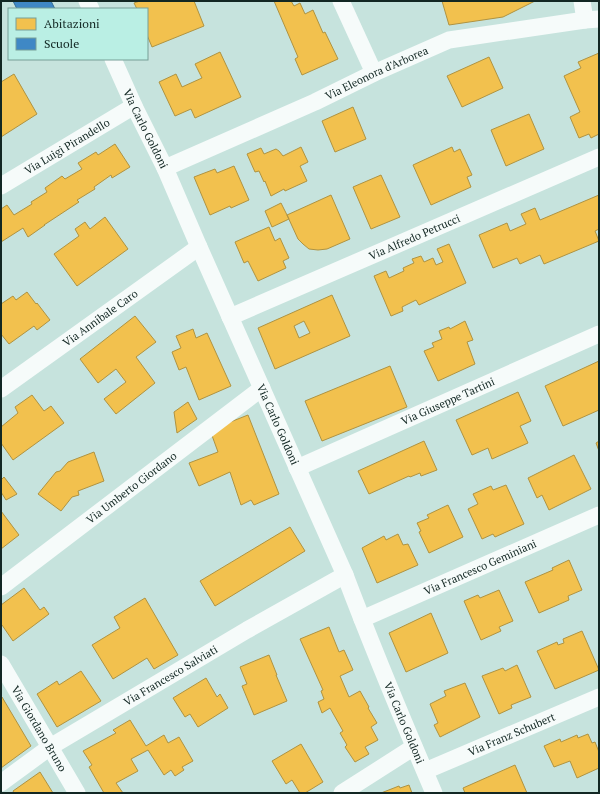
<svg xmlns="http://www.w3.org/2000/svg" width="600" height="794" viewBox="0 0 600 794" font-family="'PT Serif',serif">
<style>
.homes{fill:#f2c14e;stroke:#af9341;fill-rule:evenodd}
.schools{fill:#3f88c5;stroke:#326b94}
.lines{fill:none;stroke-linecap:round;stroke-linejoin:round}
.minor{stroke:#f6fbfa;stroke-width:17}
.labels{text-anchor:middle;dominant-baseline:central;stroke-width:4;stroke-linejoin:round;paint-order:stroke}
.street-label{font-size:11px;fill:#122723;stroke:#baefe4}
</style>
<rect width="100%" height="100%" fill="#c6e3dd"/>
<path class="homes" d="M140,1H194L204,26L152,47L147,35V9H137L134,3Z
M274,1H291L294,6L300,3L305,14L313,10L323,33L325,32L338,59L302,75L295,59L298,57Z
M442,1H535L503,17L449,25Z
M220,52L241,97L195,118L191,109L175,116L159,82L176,74L182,87L202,78L195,64Z
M599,53V134L591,138L589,134L579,138L570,117L580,112L564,76L581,68L578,62Z
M489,57L503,88L462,107L447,76Z
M14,74L37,114L1,137V82Z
M353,107L366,139L335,152L322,121Z
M529,114L544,149L506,166L491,130Z
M115,144L130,167L112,178L111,175L94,187L95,189L77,200L79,202L44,225H45L28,237L23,228L1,242V209L7,205L14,215L32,204L31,202L47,192L45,188L62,176L65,179L82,169L78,163L96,152L98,155Z
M301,147L308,162L300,166L307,181L285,191L284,189L271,196L265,181L264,182L259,171L255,172L247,154L261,148L264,154L276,149L279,151L283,156Z
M452,147L454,152L460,149L472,175L467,177L471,187L431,205L413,165Z
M234,166L249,200L231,208L230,206L210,215L194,177L215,169L217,173Z
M381,175L400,217L371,229L353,187Z
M331,195L350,239L327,249L318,250L309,249L303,244L298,239L287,215Z
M599,195V229L595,231L599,241L544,264L540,255L520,264L517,258L493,268L479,235L507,223L510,231L526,224L521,214L535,208L540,220Z
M281,203L289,219L272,227L265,211Z
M105,217L128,249L77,286L54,254L79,236L75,229L85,222L90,229Z
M269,227L275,241L280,238L289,258L283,261L286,268L258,281L248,261L244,263L235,242Z
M449,244L466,283L419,305L416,300L402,307L403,311L391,316L374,276L386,271L389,278L404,271L403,268L414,263L412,259L421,256L424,262L433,258L436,265L443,262L437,249Z
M27,292L36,304L37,303L50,320L37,330L34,326L9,344L1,334V304L13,296L16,300Z
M332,295L350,336L275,369L258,328ZM304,321L310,333L299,338L294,326Z
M135,316L156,342L136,357L155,383L116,414L104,399L126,382L116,369L98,383L80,359Z
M465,321L473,340L467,342L475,364L438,381L424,351L434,347L432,343L442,339L439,331L449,327L450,329Z
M193,329L196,338L207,333L231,386L199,400L186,367L179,370L172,352L181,348L176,336Z
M599,361V410L563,426L545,386Z
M390,366L407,407L322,441L305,401Z
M518,392L531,421L520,426L528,443L492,459L488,448L472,455L456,420Z
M32,395L44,411L51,406L64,423L13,460L1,443V427L18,413L15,407Z
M188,402L197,419L177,433L174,412Z
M248,415L279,494L254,505L251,500L241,505L230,472L199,486L189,463L218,452L210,430Z
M424,441L437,470L421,476L420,473L410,477L409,476L369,494L358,471Z
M599,441V451L596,443Z
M94,452L104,481L78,491L79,495L72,497L61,511L38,494L56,472L60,471L68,462Z
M574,455L591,489L549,510L542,495L537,498L528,478Z
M4,477L17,494L6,500L1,492V480Z
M506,485L524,524L495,537L493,534L482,539L468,509L478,504L473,494L491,486L493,490Z
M448,505L463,537L429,553L419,532L421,531L417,523L429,518L427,515Z
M1,511L19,535L1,549Z
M290,527L305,551L215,606L200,581Z
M398,534L403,545L408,544L418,565L377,583L362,548L384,536L386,540Z
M569,560L582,590L568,596L569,600L539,613L525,582L553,570L552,568Z
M24,588L40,610L44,607L49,614L13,641L2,625L1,626V605Z
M499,590L513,621L499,627L501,631L481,640L464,601L478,595L480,598Z
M145,598L178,655L154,669L147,658L113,679L92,645L120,628L114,617Z
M431,613L448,653L406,672L389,633Z
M329,627L339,652L344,650L353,670L340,676L349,697L360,691L369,707L368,708L377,723L371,727L378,740L365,747L369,754L355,762L345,747L347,745L340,733L343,731L330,708L322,713L318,702L324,699L321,691L323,690L300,639Z
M582,631L599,670L555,689L537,651L557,642L558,645L564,643L563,639Z
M269,655L277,675H276L287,701L254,715L242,686L247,684L240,667Z
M517,665L531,697L511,705L512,708L499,714L482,676L503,668L505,671Z
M81,671L101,701L57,727L37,694L57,681L59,685Z
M206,678L217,697L220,694L228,708L198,727L190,714L185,717L173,698Z
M465,683L480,717L440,737L434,725L438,723L430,704L446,696L444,691Z
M1,697H2L31,746L1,768Z
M130,720L146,746L164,735L168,743L179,737L193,761L182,767L184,770L175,776L171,770L164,775L148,750L131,759L138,771L116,783L123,793H104L89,767L92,765L83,751L116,733L113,730Z
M588,734L592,743L595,742L599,752V768L577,778L570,761L554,767L544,746L560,739L561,742L577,735L578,738Z
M301,744L323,782L305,793H300L292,780L286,784L272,761Z
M515,765L527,793H465L463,788Z
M40,772L53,793H14L13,791Z
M409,785L412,793H381L399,786L400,788Z"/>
<path class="schools" d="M13,1H51L55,9H17Z"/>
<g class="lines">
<g class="minor">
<path d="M87,1L91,9"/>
<path d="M341,1L374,73"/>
<path d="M582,1L585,20"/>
<path id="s1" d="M113,59L134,106L165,168L199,247L345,575C373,649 403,721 434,793"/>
<path id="s2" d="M165,168L315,102L374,73L449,40L585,20L599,19"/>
<path id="s3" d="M1,186L134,106"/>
<path id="s4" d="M230,317L599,157"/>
<path id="s5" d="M1,389L199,247"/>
<path id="s6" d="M297,468L599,334"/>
<path id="s7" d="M1,587L262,388"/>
<path id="s8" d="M362,619L599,515"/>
<path id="s9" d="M1,664L77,793"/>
<path id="s10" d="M425,771L599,697"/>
<path id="s11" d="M1,783L50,747L247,630L345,575"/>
<path d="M342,793L414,747"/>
</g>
</g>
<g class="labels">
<g class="street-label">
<text stroke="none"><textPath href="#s2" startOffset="232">Via Eleonora d'Arborea</textPath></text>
<text stroke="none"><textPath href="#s1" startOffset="77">Via Carlo Goldoni</textPath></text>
<text stroke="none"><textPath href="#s3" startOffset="77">Via Luigi Pirandello</textPath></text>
<text stroke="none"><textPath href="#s4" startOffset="201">Via Alfredo Petrucci</textPath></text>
<text stroke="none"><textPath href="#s5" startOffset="122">Via Annibale Caro</textPath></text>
<text stroke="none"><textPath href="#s6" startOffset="165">Via Giuseppe Tartini</textPath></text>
<text stroke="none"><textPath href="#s1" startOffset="401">Via Carlo Goldoni</textPath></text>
<text stroke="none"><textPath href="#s7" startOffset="164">Via Umberto Giordano</textPath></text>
<text stroke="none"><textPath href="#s8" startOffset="129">Via Francesco Geminiani</textPath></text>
<text stroke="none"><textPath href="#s11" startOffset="201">Via Francesco Salviati</textPath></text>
<text stroke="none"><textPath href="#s1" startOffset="725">Via Carlo Goldoni</textPath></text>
<text stroke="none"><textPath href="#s9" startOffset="75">Via Giordano Bruno</textPath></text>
<text stroke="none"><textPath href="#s10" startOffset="94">Via Franz Schubert</textPath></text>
</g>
</g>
<rect width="600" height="794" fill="none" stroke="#122723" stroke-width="4"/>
<rect x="8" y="8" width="140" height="52" fill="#baefe4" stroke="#779f97"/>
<rect x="16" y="18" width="20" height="12" fill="#f2c14e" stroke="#779f97"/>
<text x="44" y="28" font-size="12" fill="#122723">Abitazioni</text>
<rect x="16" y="38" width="20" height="12" fill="#3f88c5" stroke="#779f97"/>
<text x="44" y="48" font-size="12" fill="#122723">Scuole</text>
</svg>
